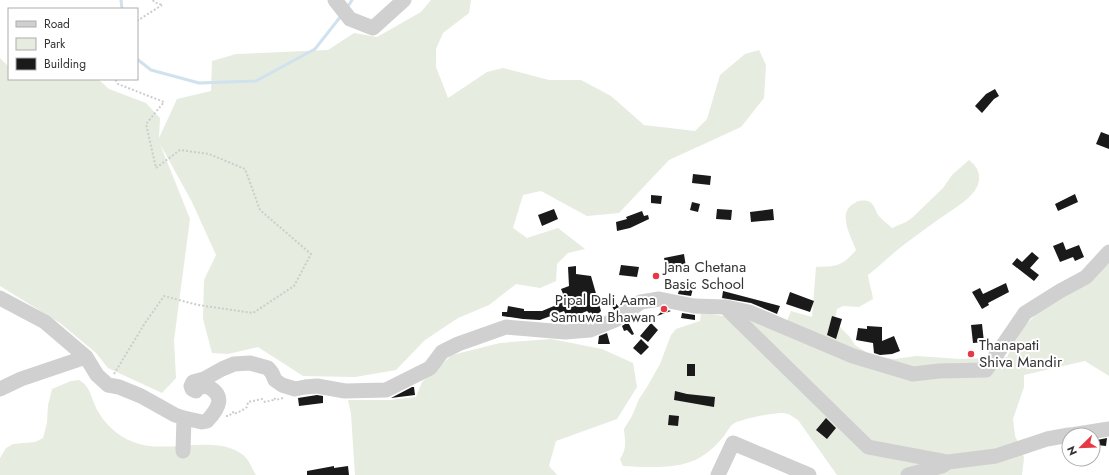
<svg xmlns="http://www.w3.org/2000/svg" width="1109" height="475" viewBox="0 0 1109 475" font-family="Jost,sans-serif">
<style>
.green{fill:#e6ecdf}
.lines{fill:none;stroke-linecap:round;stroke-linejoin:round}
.stream{stroke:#cfe2ee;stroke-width:3}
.building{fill:#1a1a1a}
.path{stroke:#cdcdcd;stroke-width:2;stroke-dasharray:2 2;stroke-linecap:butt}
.minor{stroke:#d0d0d0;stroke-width:15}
.poi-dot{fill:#e63946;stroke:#fff;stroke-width:1.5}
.labels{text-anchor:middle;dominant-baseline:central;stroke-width:4;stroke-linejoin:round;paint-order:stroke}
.poi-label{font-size:15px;fill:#333;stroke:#fff;text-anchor:start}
</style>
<rect width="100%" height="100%" fill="#fff"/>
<path class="green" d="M431,0H471L469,13L443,33L436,49V67L448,98L487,72L503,68L549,80H581L611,96L644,125L695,131L707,119L720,75L745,54L759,50L766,65L764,98L741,127L669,160L619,213L587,216L541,191L523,195L513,228L527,238L558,228L585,249L568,253L557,264L556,281L540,288L516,284L489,305L458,318L425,340L396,370L355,377L303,376L258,347L228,354L212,353L203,319L204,280L216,255L192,202L160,144L190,219L174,340L176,378L162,393L108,368L96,353L60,323L0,286V58L9,67V79H98L109,89L146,103L160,118L159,138L177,99L211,91L212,61L236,54L328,50L354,33L377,37L421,12Z
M969,160C978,167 982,176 977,187C971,199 956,207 945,215C934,222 924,230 913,238C897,249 883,263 868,275C869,284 872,290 873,299L859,307L843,306L837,309L835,318L838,325L849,336L855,345L872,356L895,359L916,356L960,359L1007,357L1022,328L1046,305L1109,260V376L1085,361L1024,375V387L1013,419L1015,436L1022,450L1024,458L1022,475H837L798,420C793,417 790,414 784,413C775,412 741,419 733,424C729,427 727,432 724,436C715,447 704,457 690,462C672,469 642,467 623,466L620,459C627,449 625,441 624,429L632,416L639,399L647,387L660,364L671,335L676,329L700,321L701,312L749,321H787L791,311L812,317L816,267C838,266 841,267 856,250C851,236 836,212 855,203C859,200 865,200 870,202C875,206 875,210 878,215C882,220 888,224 892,228L906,222L913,217L943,188L952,175Z
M551,339L602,349L633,363L637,387L617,419L556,441L549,466L557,475H355L351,414L348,400H390L416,397L422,382L452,355L500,343Z
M79,380C92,387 91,401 99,413C108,428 122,439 139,444C169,453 218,434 243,455C249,459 252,469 256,475H0V458L6,448L13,444L35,442L43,438L47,423L48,405L52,389L71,381Z"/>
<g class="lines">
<path class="stream" d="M121,0L122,9
M347,8L352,0
M137,59L151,70L199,83L256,81L315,49L341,16"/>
</g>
<path class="building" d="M995,89L999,96L994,99L982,113L975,106L986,94Z
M1101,132L1109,135V149L1096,144Z
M693,174L711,176L710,185L692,183Z
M1075,194L1078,202L1058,211L1055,204Z
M651,195L662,196L661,204L651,203Z
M692,202L700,204L698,212L690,210Z
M554,209L558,219L542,226L538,215Z
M717,209L732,210L731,220L716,219Z
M773,209L774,220L751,222L750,212Z
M642,211L644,216L648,215L649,219L630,228L617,231L616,222L627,219L626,217Z
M1063,242L1066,250L1079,245L1084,257L1075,261L1073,257L1060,262L1053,246Z
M1032,252L1039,258L1030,268L1039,275L1034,281L1012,264L1017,258L1022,262Z
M684,254L686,267L667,271L664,258Z
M621,265L639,267L637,277L619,275Z
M576,266V274L591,276L601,311L594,318L587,311L568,319L564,311L540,320L523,319L502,316V312H507L508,306L524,309V311H542L566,301L561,289L569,286L568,267Z
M681,282L694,285L691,296L678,294Z
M1006,283L1009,292L988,303L989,305L982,309L972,292L980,288L983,294Z
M723,291L780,306L777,314L751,303L722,298Z
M790,292L814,301L810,312L786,304Z
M610,297L619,307L614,310L608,298Z
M664,309L671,311L657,316Z
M682,313L695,315V320L681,318Z
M832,316L842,319L836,339L827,335Z
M628,322L634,334L632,335L627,330L624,331L622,326Z
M651,323L658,330L648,342L640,336Z
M982,324L984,342L973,343L971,325Z
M867,326L882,327V341L894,336L900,351L892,354L880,355L874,353L873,343L856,340L858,328L867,329Z
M607,333L610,344H598L599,336Z
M641,339L649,347L641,355L633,348Z
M687,364H695V376H687Z
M412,387H414L415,395L391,398Z
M675,391L687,394L715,397L714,407L674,400Z
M317,395L323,396V403L299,406L298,398Z
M669,415L679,416L678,426L668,425Z
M826,418L836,428L827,439L816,430Z
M1107,438L1106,446L1097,445V440Z
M334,466V468L348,466L349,475H307V471Z"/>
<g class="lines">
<path class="path" d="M153,0L154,2L162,5
M137,21L162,5
M114,374L145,323L164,296L198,305L253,313L294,286L311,254L260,210L245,169L209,154L180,150L156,168L146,124L164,102L118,84L115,79
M226,416H229L233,412L234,414L241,411L247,407L248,402L262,399L265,402L273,400L274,398L276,400L283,398"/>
<path class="minor" d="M335,0L350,19L373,28L404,0
M0,298L45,322L86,357L97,375L108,385L119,387L141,396L175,415L184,418
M726,307L749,312L853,356L913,374L939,371L986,370L1025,313L1060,291L1086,277L1109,252
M0,389L21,379L86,357
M1071,435L1109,429
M183,451L184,418L202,422L207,421C219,408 226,396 207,386L197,388L196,391L192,389L191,386L193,382L204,379L222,369L234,364L250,363L268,368L272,373L275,380L282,385L295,389L305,387L317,386L345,391L386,390L430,368L442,352L458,344L506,327L565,332L590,330L615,320L641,302L659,299L694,306L725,307L868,447L948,462L996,456L1047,439L1069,435
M718,475L733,443L809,475
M908,475L942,466L948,462"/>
</g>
<g class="poi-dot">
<circle cx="656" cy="276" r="4"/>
<circle cx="664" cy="309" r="4"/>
<circle cx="971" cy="354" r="4"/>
</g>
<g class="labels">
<g class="poi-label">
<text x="664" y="267">Jana Chetana<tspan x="664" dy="17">Basic School</tspan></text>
<text x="656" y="300" text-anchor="end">Pipal Dali Aama<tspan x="656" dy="17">Samuwa Bhawan</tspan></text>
<text x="979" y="345">Thanapati<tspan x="979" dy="17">Shiva Mandir</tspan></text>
</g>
</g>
<rect x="8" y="8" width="130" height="72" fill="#ffffff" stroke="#adadad"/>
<rect x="16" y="21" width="20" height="6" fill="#d0d0d0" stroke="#adadad"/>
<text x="44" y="28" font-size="12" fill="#333333">Road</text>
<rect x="16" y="38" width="20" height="12" fill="#e6ecdf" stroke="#adadad"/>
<text x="44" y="48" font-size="12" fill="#333333">Park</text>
<rect x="16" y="58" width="20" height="12" fill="#1a1a1a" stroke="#adadad"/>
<text x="44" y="68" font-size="12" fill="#333333">Building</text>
<g transform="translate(1081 447) rotate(247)"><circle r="19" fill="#ffffff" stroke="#adadad"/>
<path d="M0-3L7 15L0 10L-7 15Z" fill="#e63946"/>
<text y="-6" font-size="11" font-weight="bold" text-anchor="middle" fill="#333333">N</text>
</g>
</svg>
